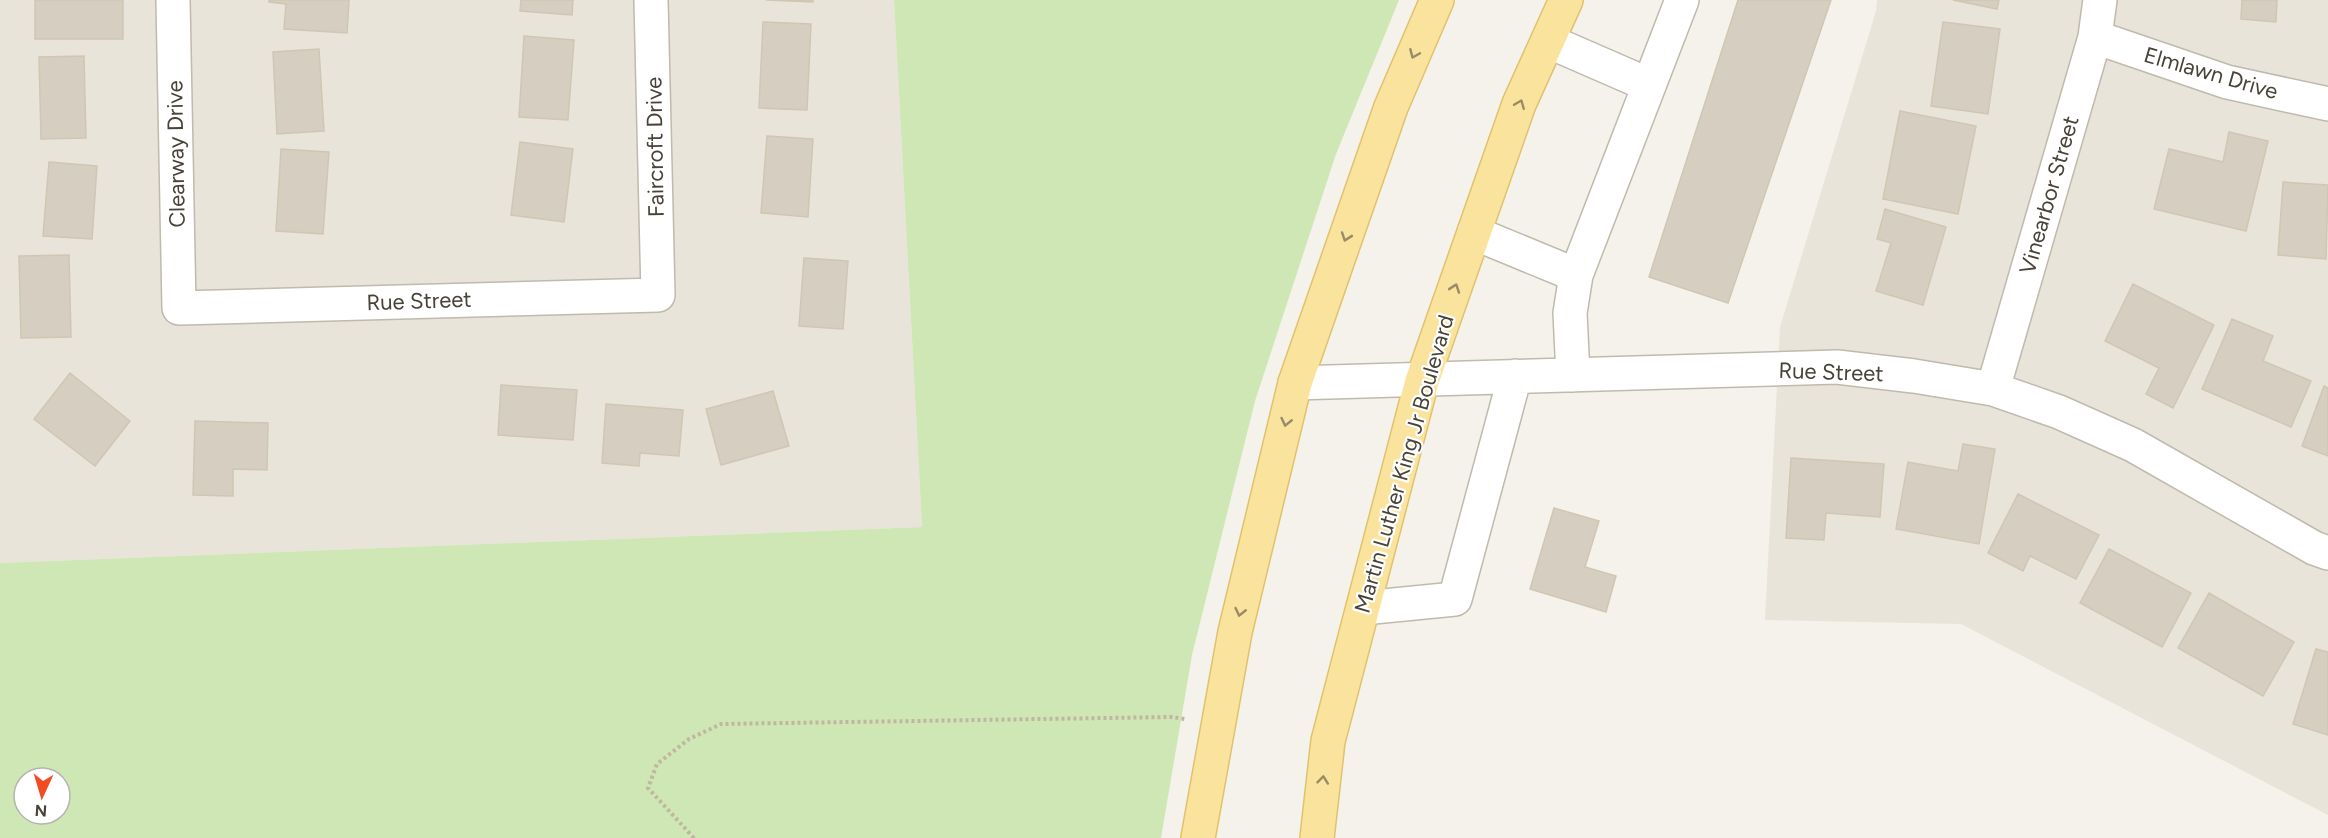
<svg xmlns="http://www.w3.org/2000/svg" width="2328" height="838" viewBox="0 0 2328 838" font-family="Figtree,sans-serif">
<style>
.residential{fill:#e8e4d9}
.green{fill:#cee7b5;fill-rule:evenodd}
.building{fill:#d6cec0;stroke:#d0c6b3;stroke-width:1.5}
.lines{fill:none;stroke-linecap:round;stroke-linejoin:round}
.minor-casing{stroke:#c0baad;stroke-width:36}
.major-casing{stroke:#e0c26d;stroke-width:36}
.path{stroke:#c1b69f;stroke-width:4;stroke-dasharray:3 3;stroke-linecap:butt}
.minor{stroke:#fff;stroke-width:33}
.major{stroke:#fae49d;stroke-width:33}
.oneway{stroke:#988b65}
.labels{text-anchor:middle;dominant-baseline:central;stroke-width:4.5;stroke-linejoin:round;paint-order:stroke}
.street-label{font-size:22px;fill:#484338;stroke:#fff}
</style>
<rect width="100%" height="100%" fill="#f4f2ea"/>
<path class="residential" d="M0,0H894L922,527L0,563Z
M1877,0H2328V815L1961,624L1765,620L1780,327L1876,11Z"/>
<path class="green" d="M894,0H1399L1336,154L1255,401L1192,655L1161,838H0V563L922,527ZM24,778H60V814H24Z"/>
<path class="building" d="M35,0H123V39H35Z
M269,0H349L347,33L284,29L286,4L269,2Z
M521,0H573L572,15L520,11Z
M766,0H813V2Z
M1738,0H1831L1728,303L1649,277Z
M1953,0H1999L1997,9Z
M2242,0H2277L2276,22L2241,19Z
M763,22L811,24L807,110L759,108Z
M1943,22L2000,29L1988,114L1931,106Z
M524,36L574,40L568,120L519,117Z
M319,49L324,131L277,134L273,52Z
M84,56L86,138L41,139L39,57Z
M1900,111L1976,126L1958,214L1883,199Z
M2229,132L2268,141L2246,231L2154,209L2169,149L2223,162Z
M767,136L813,139L808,217L761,213Z
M520,142L573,149L564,222L511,215Z
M281,149L329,152L323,234L276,231Z
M49,162L97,166L92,239L43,236Z
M2283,182L2328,185L2326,259L2278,255Z
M1885,209L1946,227L1923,305L1876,291L1891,243L1877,239Z
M69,255L71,337L21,338L19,256Z
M804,258L848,261L843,329L799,326Z
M2133,284L2214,325L2173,408L2146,394L2159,368L2105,341Z
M2232,319L2273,336L2263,361L2311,381L2291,427L2202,389Z
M70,373L130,421L95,466L34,419Z
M501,385L577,390L573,440L498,435Z
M2324,386L2328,388V456L2302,446Z
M773,391L789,446L721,465L706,409Z
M606,404L683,410L679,456L640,453L639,466L602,463Z
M195,421L268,423L267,470L233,469V496L193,495Z
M1963,444L1995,449L1979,544L1896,529L1908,462L1958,471Z
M1791,458L1884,464L1880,517L1826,513L1824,540L1786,538Z
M2018,494L2099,535L2076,579L2030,556L2023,571L1988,553Z
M1554,508L1599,521L1585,567L1616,576L1606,612L1530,589Z
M2109,549L2191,593L2162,647L2080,603Z
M2209,593L2294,642L2263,696L2178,648Z
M2316,649L2328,652V735L2293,724Z"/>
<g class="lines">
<g class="minor-casing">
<path id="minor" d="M173,0L179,308L658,295L651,0
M2095,37L2227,82L2328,104
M1548,41L1649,85
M1474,233L1576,275
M1573,375L1570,313L1576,275L1682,0
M1295,383L1837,367L1914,376L1993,389L2059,412L2133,445L2314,548L2328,553
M1993,389L2095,37L2100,0
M1363,608L1455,599L1515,376"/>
</g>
<g class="major-casing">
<path id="major" d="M1198,838L1235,632L1295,383L1391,107L1437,0
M1317,838L1328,741L1422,381L1519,104L1566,0"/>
</g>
<path class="path" d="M694,838L648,788L657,764L689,739L721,724L1171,717L1185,719"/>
<use href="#minor" class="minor"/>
<use href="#major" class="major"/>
</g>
<defs><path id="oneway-chevron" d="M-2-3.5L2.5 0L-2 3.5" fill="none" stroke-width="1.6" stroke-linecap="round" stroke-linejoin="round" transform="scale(1.5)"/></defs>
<g class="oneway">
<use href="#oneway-chevron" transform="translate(1414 54) rotate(113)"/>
<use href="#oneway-chevron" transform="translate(1520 104) rotate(-68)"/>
<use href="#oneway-chevron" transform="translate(1346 237) rotate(109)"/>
<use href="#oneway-chevron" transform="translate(1455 288) rotate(-71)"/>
<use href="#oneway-chevron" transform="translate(1286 422) rotate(103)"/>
<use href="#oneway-chevron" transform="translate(1240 612) rotate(103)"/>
<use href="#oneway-chevron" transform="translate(1323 780) rotate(-84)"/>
</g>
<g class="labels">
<g class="street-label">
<text transform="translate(2211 73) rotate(16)">Elmlawn Drive</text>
<text transform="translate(655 147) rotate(-91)">Faircroft Drive</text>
<text transform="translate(176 154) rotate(-91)">Clearway Drive</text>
<text transform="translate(2049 195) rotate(-74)">Vinearbor Street</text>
<text transform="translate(419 301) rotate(-2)">Rue Street</text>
<text transform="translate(1831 372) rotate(2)">Rue Street</text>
<text transform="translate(1404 464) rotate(-74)">Martin Luther King Jr Boulevard</text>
</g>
</g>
<g transform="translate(42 796) rotate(184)"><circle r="28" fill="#ffffff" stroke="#b6b4af" stroke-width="1.5"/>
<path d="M0-4.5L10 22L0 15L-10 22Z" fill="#f24c24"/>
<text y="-9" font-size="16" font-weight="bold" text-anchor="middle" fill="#484338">N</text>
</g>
</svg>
